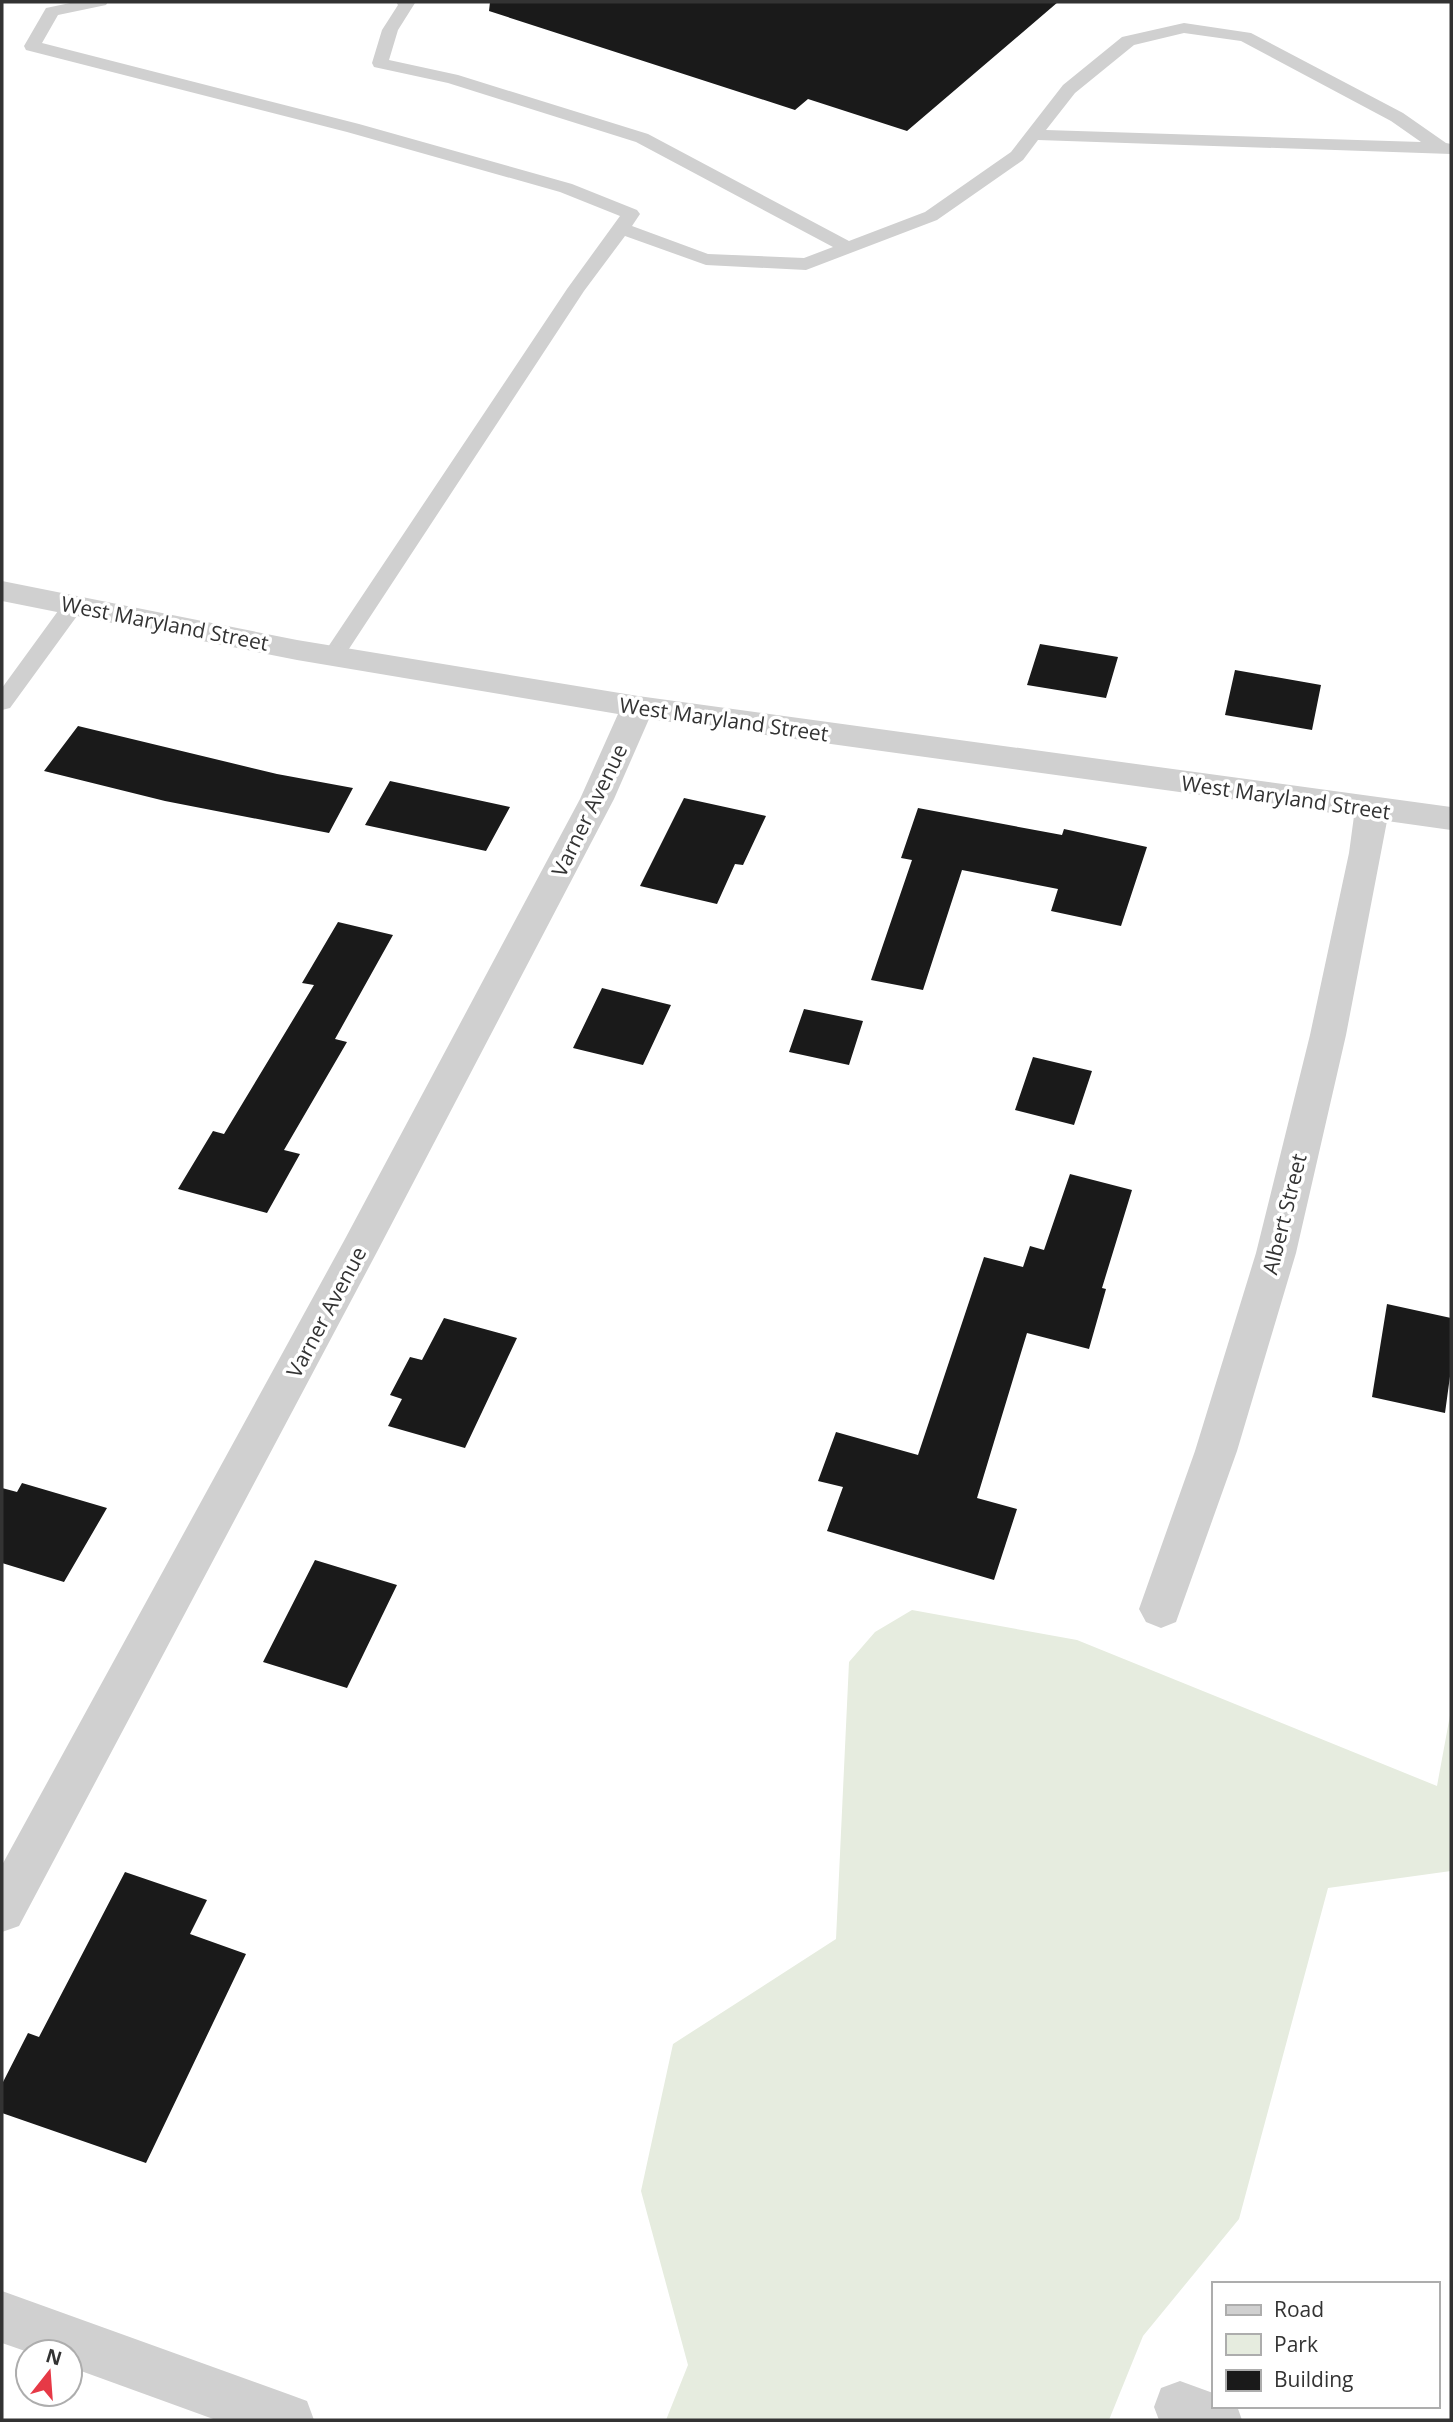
<svg xmlns="http://www.w3.org/2000/svg" width="1453" height="2422" viewBox="0 0 1453 2422" font-family="'Open Sans',sans-serif">
<style>
.green{fill:#e6ecdf}
.building{fill:#1a1a1a}
.lines{fill:none;stroke-linecap:round;stroke-linejoin:round}
.service{fill:#d0d0d0;fill-rule:evenodd}
.minor{fill:#d0d0d0;fill-rule:evenodd}
.labels{text-anchor:middle;dominant-baseline:central;stroke-width:7;stroke-linejoin:round;paint-order:stroke}
.street-label{font-size:21px;fill:#333;stroke:#fff}
</style>
<rect width="100%" height="100%" fill="#fff"/>
<path class="green" d="M912,1610L1077,1640L1437,1786L1451,1710V1871L1328,1888L1239,2219L1143,2336L1109,2420H666L688,2365L641,2191L673,2044L836,1939L849,1662L875,1632Z"/>
<path class="building" d="M490,2H1058L907,131L808,99L795,110L489,11Z
M1040,644L1118,657L1106,698L1027,685Z
M1235,670L1321,685L1312,730L1225,715Z
M78,726L277,774L353,788L329,833L165,801L44,771Z
M390,781L510,807L486,851L365,825Z
M684,798L766,816L743,865L735,864L717,904L640,886Z
M918,808L1062,835L1064,829L1147,847L1121,926L1051,911L1058,889L962,870L923,990L871,980L912,860L901,858Z
M338,922L393,935L335,1039L347,1042L284,1150L300,1154L267,1213L178,1189L213,1131L224,1134L314,985L302,983Z
M602,988L671,1005L643,1065L573,1048Z
M804,1009L863,1021L849,1065L789,1052Z
M1033,1057L1092,1071L1074,1125L1015,1110Z
M1070,1174L1132,1190L1102,1288L1106,1289L1089,1349L1027,1333L977,1498L1017,1509L994,1580L827,1531L843,1487L818,1481L836,1432L918,1455L984,1257L1023,1267L1030,1246L1044,1250Z
M1387,1304L1451,1318V1369L1445,1413L1372,1397Z
M444,1318L517,1338L465,1448L388,1426L402,1399L390,1395L410,1357L422,1360Z
M22,1483L107,1508L64,1582L2,1563V1488L17,1492Z
M315,1560L397,1585L347,1688L263,1662Z
M125,1872L207,1900L190,1934L246,1954L146,2163L2,2113V2084L28,2033L39,2037Z"/>
<g class="lines">
<path class="service" d="M75,2H108L106,5L58,15L42,43L359,124L572,184L637,210L640,214L632,226L708,254L804,258L833,247L636,142L448,83L374,67L372,63L382,30L398,5L396,2L415,3L398,30L389,60L458,75L648,134L849,241L925,212L1011,152L1063,85L1122,37L1184,23L1251,33L1403,113L1446,143L1451,144V154L1038,140L1023,160L937,220L806,270L706,265L625,236L584,291L341,661H325L322,656L567,289L620,216L560,192L347,132L26,50L24,46L46,8ZM1184,33L1241,41L1391,121L1421,142L1046,130L1075,93L1134,45Z
M74,598L82,600L85,605L10,708L2,710V688L66,600Z"/>
<path class="minor" d="M2,581L297,640L638,696L1451,807V830L1387,821L1346,1035L1296,1253L1237,1451L1176,1622L1161,1628L1146,1622L1139,1609L1195,1451L1256,1253L1310,1035L1349,853L1354,816L649,719L614,799L378,1250L19,1926L2,1932V1865L345,1239L580,799L618,714L297,660L2,601Z
M2,2291L288,2394L307,2401L314,2420H216L70,2367V2352H28L2,2343Z
M1180,2381L1213,2393V2406H1237L1242,2420H1159L1154,2407L1161,2388Z"/>
</g>
<g class="labels">
<g class="street-label">
<text transform="translate(165 623) rotate(11)">West Maryland Street</text>
<text transform="translate(724 719) rotate(8)">West Maryland Street</text>
<text transform="translate(1286 797) rotate(8)">West Maryland Street</text>
<text transform="translate(589 810) rotate(-64)">Varner Avenue</text>
<text transform="translate(1284 1214) rotate(-76)">Albert Street</text>
<text transform="translate(326 1312) rotate(-62)">Varner Avenue</text>
</g>
</g>
<rect width="1453" height="2422" fill="none" stroke="#333333" stroke-width="7"/>
<rect x="1212" y="2282" width="228" height="126" fill="#ffffff" stroke="#adadad" stroke-width="2"/>
<rect x="1226" y="2305" width="35" height="10" fill="#d0d0d0" stroke="#adadad" stroke-width="2"/>
<text x="1274" y="2317" font-size="21" fill="#333333">Road</text>
<rect x="1226" y="2334" width="35" height="21" fill="#e6ecdf" stroke="#adadad" stroke-width="2"/>
<text x="1274" y="2352" font-size="21" fill="#333333">Park</text>
<rect x="1226" y="2370" width="35" height="21" fill="#1a1a1a" stroke="#adadad" stroke-width="2"/>
<text x="1274" y="2387" font-size="21" fill="#333333">Building</text>
<g transform="translate(49 2373) rotate(17)"><circle r="33" fill="#ffffff" stroke="#adadad" stroke-width="2"/>
<path d="M0-5L12 26L0 18L-12 26Z" fill="#e63946"/>
<text y="-10" font-size="19" font-weight="bold" text-anchor="middle" fill="#333333">N</text>
</g>
</svg>
